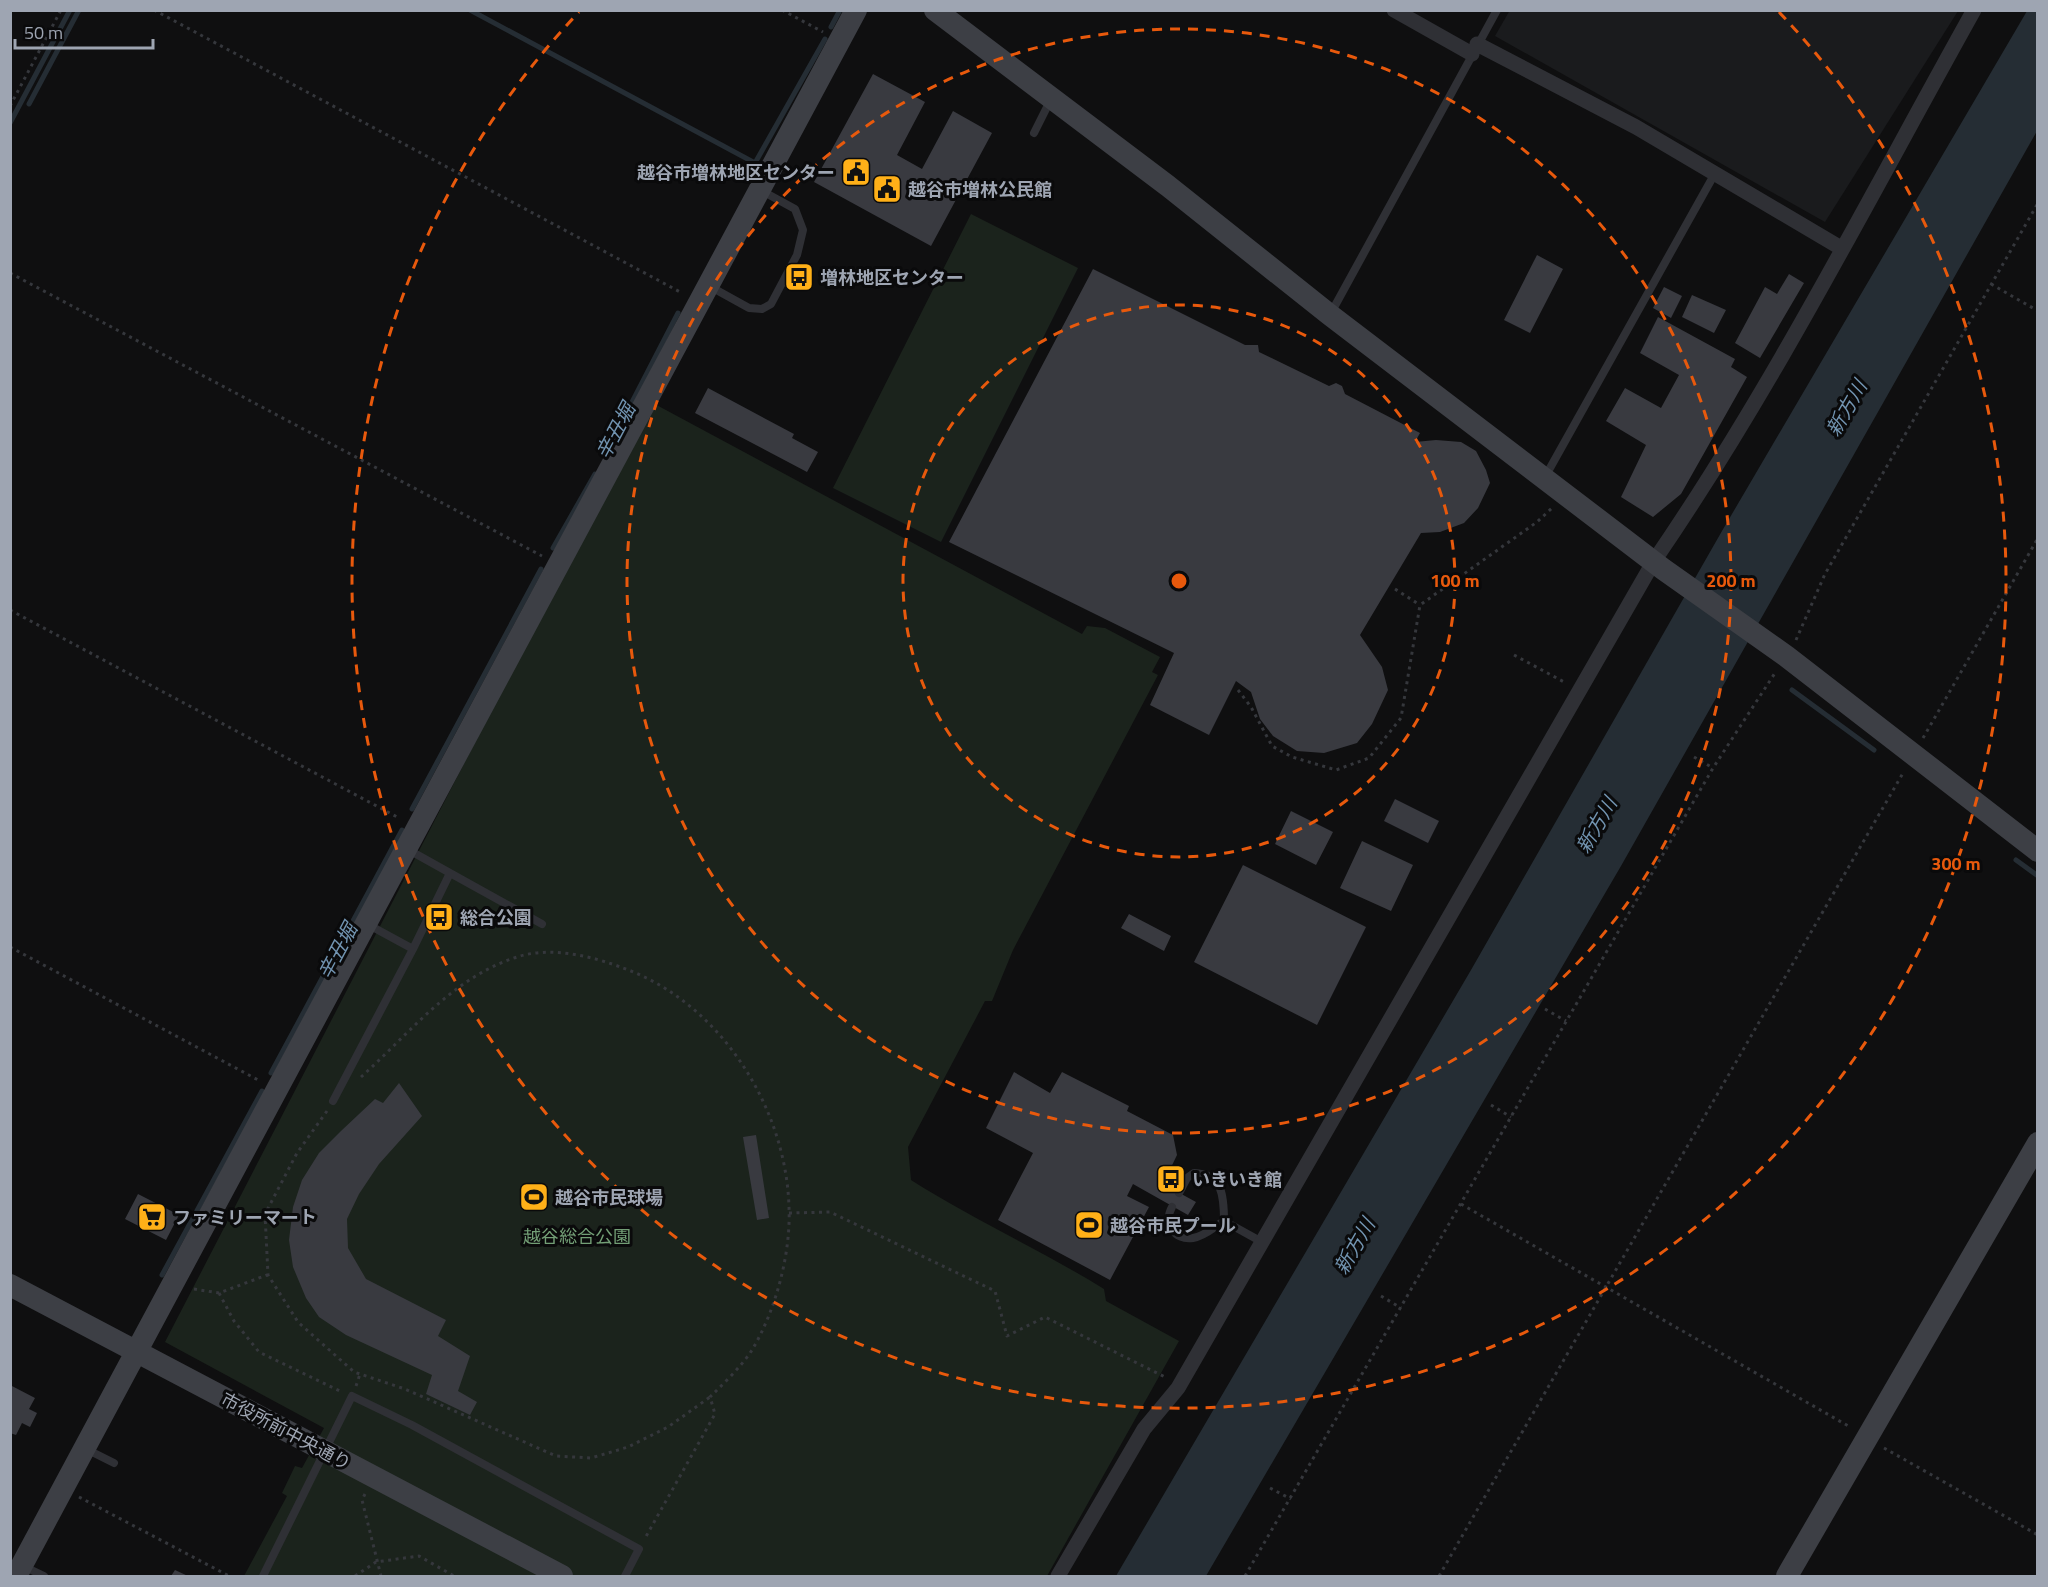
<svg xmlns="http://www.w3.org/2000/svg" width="2048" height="1587" viewBox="0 0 2048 1587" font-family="'Titillium Web','Noto Sans JP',sans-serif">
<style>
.built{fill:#1a1b1d}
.green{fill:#1b231c}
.water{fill:#252d34}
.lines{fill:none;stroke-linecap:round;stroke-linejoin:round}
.stream{stroke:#252d34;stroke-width:5}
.building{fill:#393a40}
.path{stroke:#35373c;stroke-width:3;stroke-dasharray:3 4.5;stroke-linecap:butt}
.lane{stroke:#2f3035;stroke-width:8}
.street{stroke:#2f3035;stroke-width:15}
.secondary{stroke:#3d3f45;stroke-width:22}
.ring{fill:none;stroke:#e8590c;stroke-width:3;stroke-dasharray:10 8}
.labels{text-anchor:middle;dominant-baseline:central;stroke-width:6;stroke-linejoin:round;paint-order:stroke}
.poi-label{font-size:18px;font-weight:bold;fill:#9ea5b2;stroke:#0a0a0b;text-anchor:start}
.park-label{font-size:18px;fill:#739f76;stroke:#0a0a0b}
.street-label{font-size:18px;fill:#9ea5b2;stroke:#0a0a0b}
.water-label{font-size:20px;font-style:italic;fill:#7294b1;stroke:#0a0a0b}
.centre{fill:#e8590c;stroke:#0a0a0b;stroke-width:3}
.ring-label{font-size:18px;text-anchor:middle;font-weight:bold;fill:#e8590c;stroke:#0a0a0b;stroke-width:6;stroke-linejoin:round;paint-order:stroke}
</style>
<rect width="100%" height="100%" fill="#0f0f10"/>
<path class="built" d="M1510,10H1958V11L1825,222L1495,36Z"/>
<path class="green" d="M971,214L1078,268L941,542L833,488Z
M651,402L1082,634L1087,626L1105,628L1160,657L1152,672L1158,675L1013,950L992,1001H985L908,1147L911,1180C974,1220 1041,1250 1104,1289L1106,1301L1179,1341L1047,1576H244L287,1496L282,1493L295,1466L302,1468L324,1428L165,1342Z"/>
<path class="water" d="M2027,11H2037V131L1621,866L1206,1576H1116L1471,970L1722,531Z"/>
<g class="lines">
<path class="stream" d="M470,10L755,163L825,39
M831,27L840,10
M29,104L79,10
M10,123L70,10
M613,439L678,313
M553,548L595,474
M1792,690L1874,750
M412,809L541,569
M2016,860L2038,876
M271,1073L402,830
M162,1275L262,1091"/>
</g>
<path class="building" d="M873,74L925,102L897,155L922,169L953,111L992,133L931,246L814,182Z
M1537,255L1563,269L1530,333L1504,320Z
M1093,269L1245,345H1258L1259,352L1329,386L1336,383L1342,386L1345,394L1420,433L1415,442L1436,440L1461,442L1476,451L1486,470L1490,483L1478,508L1464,523L1440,532L1421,533L1360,635L1382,667L1388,690L1372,724L1357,743L1324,753L1297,751L1273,736L1260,719L1251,692L1236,681L1209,735L1150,705L1174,653L949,542Z
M1789,274L1804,283L1760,358L1735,343L1765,287L1777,294Z
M1664,287L1682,296L1671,318L1653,308Z
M1692,295L1726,310L1714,333L1682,317Z
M1658,317L1735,359L1731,367L1747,377L1681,494L1653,517L1621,497L1646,445L1606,421L1625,388L1661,408L1679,375L1640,353Z
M708,388L794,434L792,438L818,452L807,472L695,413Z
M1395,799L1439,821L1428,843L1384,821Z
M1291,811L1333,832L1316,865L1275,844Z
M1362,841L1413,865L1391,911L1340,888Z
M1243,865L1366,927L1317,1025L1194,962Z
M1129,914L1171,936L1164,951L1121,928Z
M1014,1072L1050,1093L1062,1072L1129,1106L1127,1111L1173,1135L1177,1155L1163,1184L1196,1202L1188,1215L1133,1184L1127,1196L1149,1207L1110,1280L998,1220L1033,1153L986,1128Z
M399,1083L422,1116L379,1164L359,1194L347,1219L348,1248L366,1279L446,1320L438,1336L470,1356L458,1391L477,1402L470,1415L426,1394L432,1375L346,1335L319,1317L306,1298L293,1267L289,1240L293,1207L302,1180L319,1153L341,1131L375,1099L383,1103Z
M756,1135L769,1218L757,1220L743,1137Z
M138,1194L179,1215L166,1240L125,1219Z
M10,1385L35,1398L29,1409L37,1413L30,1427L22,1423L16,1435L10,1433Z
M175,1570L188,1576H171Z"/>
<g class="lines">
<path class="path" d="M154,10L682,293
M782,10L823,32
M10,106L61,10
M10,273L542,556
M1991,284L2038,311
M1395,589L1420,605
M10,610L399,818
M1796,640L1825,574L2038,203
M1514,655L1566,683
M1238,690L1251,707L1272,746L1292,757L1336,770L1369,758L1401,718L1420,605L1537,522L1552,508
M1923,738L2038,538
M1694,757L1713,768
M10,947L260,1081
M1545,1009L1566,1021
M361,1077C409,1034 453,977 517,957C550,946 592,956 623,968C719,1002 786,1106 789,1207C791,1253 776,1310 752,1350C741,1367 724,1383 710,1397L715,1414L644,1540
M1491,1105L1511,1117
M327,1111L297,1153L265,1214L268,1275L298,1322L354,1372L405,1389L556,1456L591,1458L628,1447L668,1427L710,1397
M1461,1204L1850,1427
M789,1213L830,1212L995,1291L1007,1336L1045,1317L1165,1377
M194,1289L219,1293L267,1275
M219,1293L234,1321L259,1352L342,1392
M1381,1296L1401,1308
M356,1386L360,1374
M1884,1448L2038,1535
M1270,1488L1291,1499
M365,1494L362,1500L381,1576
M79,1497L229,1576
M355,1576L376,1562L419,1556L454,1576
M1245,1576L1713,768L1775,673
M1439,1576L1903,773"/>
<path class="lane" d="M1034,133L1051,99
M711,287L749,308L762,309L771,304L797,255L803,230L795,209L762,191
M1331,313L1497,10
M1545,477L1714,175
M450,873L542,924
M367,924L413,949L450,873L407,849
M333,1101L413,949
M1179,1193L1187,1178L1194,1173C1223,1174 1224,1197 1224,1221
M1172,1207C1163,1223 1174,1241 1193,1238C1205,1236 1214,1227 1224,1221
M1224,1221L1262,1242
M86,1449L114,1463
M23,1566L44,1576
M263,1576L352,1396L412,1425L639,1549L625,1576"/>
<path class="street" d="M1394,10L1472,54
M1477,44L1636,127L1841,248
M1058,1576L1144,1429L1178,1388L1654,561C1774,386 1870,196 1974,10"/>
<path class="secondary" d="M935,10L1168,186L1330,315L1663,569L1786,656L2038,851
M10,1285L562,1576
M16,1576L856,10
M1787,1576L2038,1143"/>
</g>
<g class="ring">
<circle cx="1179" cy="581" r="276"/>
<circle cx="1179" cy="581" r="552"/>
<path d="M1779 12A827 827 0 1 1 579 12"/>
</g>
<defs>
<g id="civic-square" transform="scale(1.5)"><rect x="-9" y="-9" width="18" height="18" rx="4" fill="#ffb018" stroke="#0a0a0b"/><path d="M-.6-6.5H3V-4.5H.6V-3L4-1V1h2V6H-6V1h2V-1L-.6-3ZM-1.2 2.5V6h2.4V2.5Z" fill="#111"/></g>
<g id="bus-square" transform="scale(1.5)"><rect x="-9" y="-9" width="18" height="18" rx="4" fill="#ffb018" stroke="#0a0a0b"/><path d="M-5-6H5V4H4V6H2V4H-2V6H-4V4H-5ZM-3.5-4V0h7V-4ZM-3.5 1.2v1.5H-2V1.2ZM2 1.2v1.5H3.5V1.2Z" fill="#111"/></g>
<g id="stadium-square" transform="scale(1.5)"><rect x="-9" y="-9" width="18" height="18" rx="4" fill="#ffb018" stroke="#0a0a0b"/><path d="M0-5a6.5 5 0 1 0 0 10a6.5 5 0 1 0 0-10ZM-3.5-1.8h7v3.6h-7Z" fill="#111"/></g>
<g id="supermarket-square" transform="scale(1.5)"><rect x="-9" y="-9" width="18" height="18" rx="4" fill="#ffb018" stroke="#0a0a0b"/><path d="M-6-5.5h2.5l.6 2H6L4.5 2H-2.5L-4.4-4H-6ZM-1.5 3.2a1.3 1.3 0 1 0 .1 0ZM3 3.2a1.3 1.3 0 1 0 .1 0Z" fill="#111"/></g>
</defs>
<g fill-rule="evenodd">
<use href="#civic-square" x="856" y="172"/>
<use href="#civic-square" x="887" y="189"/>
<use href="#bus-square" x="799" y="277"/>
<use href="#bus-square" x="439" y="917"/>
<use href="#bus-square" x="1171" y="1179"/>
<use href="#stadium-square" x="534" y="1197"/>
<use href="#supermarket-square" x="152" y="1217"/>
<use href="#stadium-square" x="1089" y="1225"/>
</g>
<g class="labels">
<g class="poi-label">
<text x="835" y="172" text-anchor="end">越谷市増林地区センター</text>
<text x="908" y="189">越谷市増林公民館</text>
<text x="820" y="277">増林地区センター</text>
<text x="460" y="917">総合公園</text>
<text x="1192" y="1179">いきいき館</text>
<text x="555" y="1197">越谷市民球場</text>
<text x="173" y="1217">ファミリーマート</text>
<text x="1110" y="1225">越谷市民プール</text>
</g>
<g class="park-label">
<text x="577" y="1236">越谷総合公園</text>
</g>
<g class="street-label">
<text transform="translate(286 1431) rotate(28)">市役所前中央通り</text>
</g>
<g class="water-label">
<text transform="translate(1846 408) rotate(-60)">新方川</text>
<text transform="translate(615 431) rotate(-62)">辛丑堀</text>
<text transform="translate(1596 825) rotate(-60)">新方川</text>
<text transform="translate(337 951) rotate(-62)">辛丑堀</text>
<text transform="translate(1354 1246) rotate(-60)">新方川</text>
</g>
</g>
<circle cx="1179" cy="581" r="9" class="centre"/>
<g class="ring-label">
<text x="1455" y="587">100 m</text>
<text x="1731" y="587">200 m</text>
<text x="1956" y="870">300 m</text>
</g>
<rect width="2048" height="1587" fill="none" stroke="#9ea5b2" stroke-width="24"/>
<path d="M15 39v9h138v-9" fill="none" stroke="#9ea5b2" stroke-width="3"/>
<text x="24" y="39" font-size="18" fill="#9ea5b2" stroke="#0a0a0b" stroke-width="4.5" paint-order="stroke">50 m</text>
</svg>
